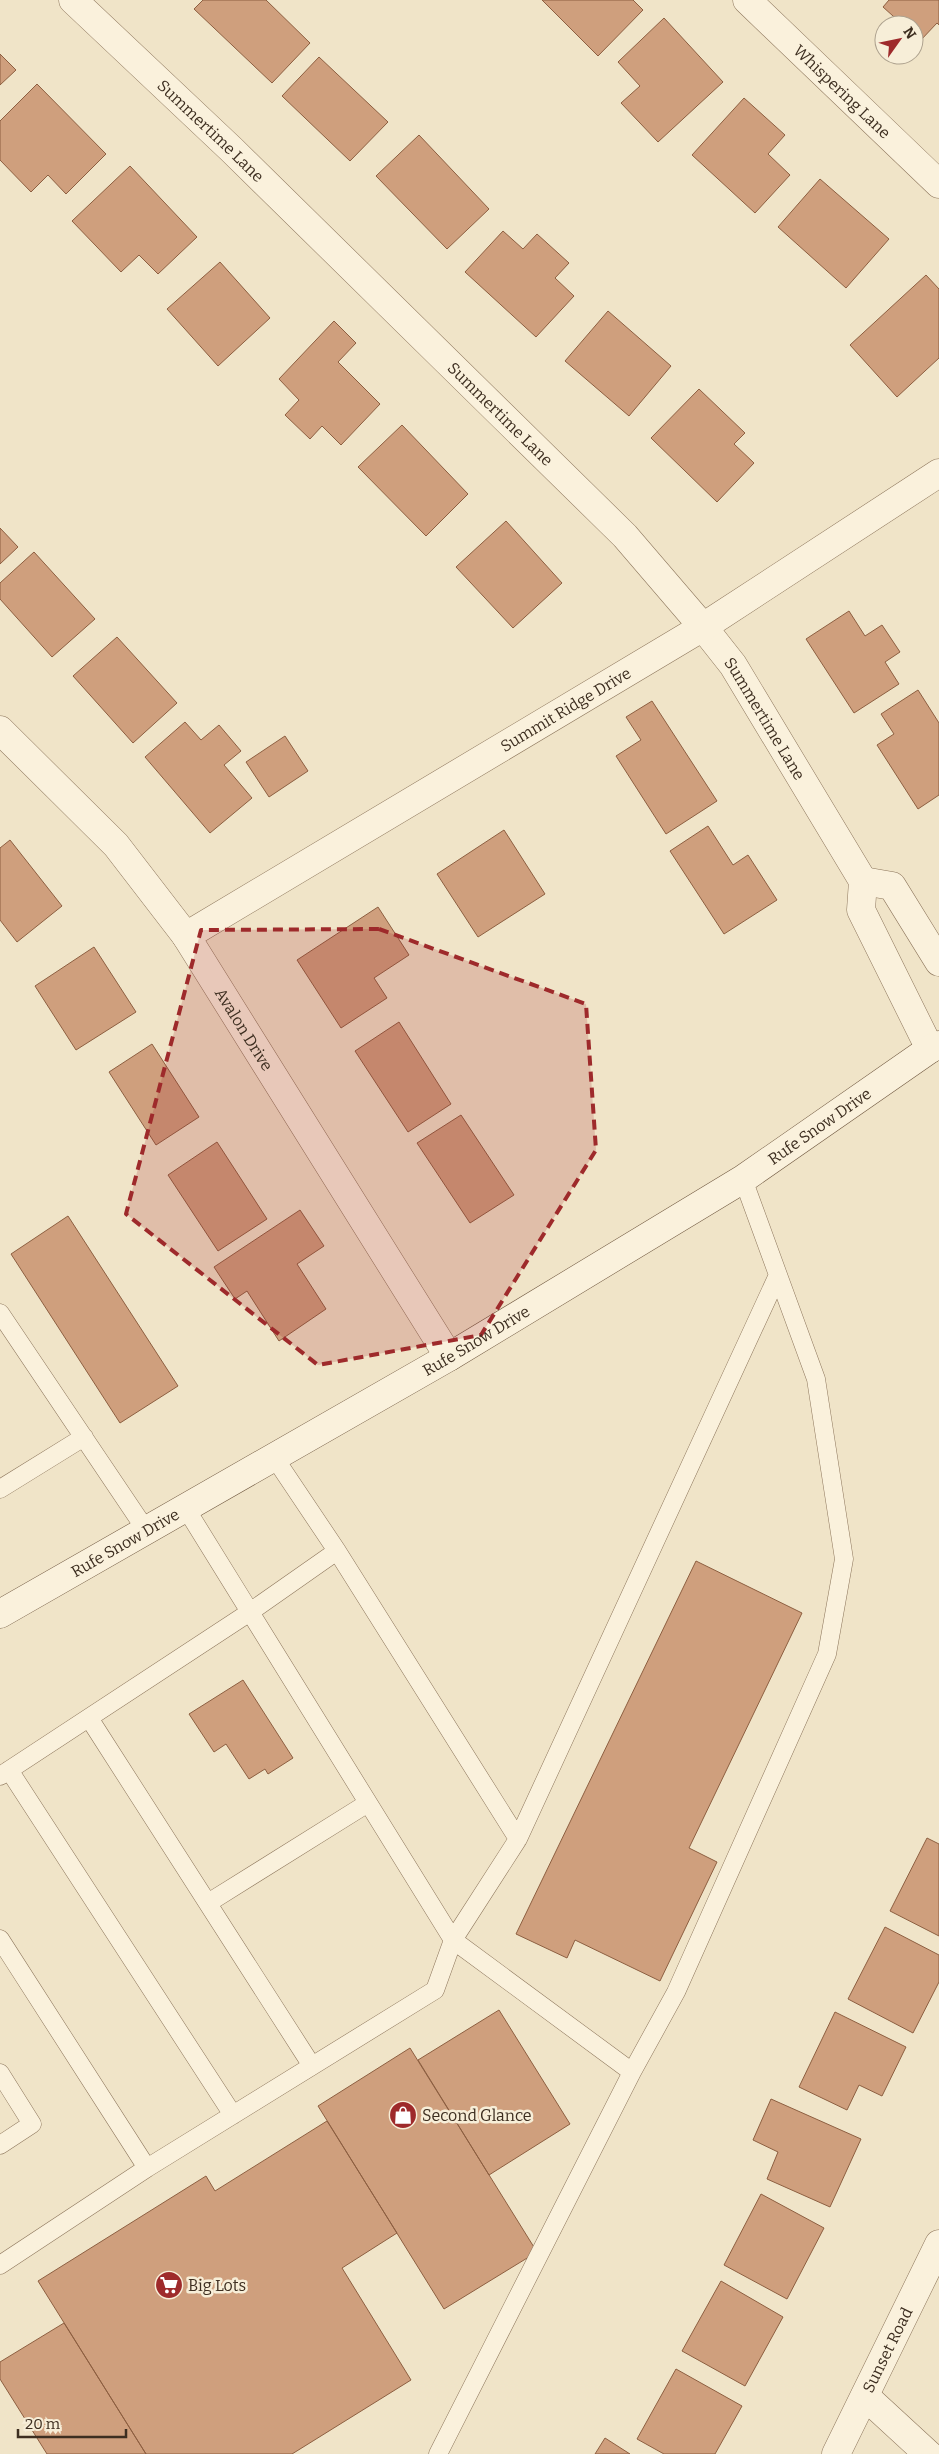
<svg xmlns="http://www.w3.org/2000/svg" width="939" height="2454" viewBox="0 0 939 2454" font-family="Bitter,serif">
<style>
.building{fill:#cf9f7d;stroke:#8d5f41}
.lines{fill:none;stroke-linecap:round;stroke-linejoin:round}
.service-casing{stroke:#8d765c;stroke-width:19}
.minor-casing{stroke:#8d765c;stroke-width:29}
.secondary-casing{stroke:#6f573f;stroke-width:29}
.service{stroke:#faf1dc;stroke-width:18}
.minor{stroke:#faf1dc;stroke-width:28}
.secondary{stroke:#faf1dc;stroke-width:28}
.marked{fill:#9e2a2b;fill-opacity:0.2;stroke:#9e2a2b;stroke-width:4;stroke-dasharray:10 6;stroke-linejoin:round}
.labels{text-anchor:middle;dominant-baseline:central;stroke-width:5;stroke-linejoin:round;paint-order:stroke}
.street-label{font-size:16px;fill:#3d2e20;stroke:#f7eed8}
.poi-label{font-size:16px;fill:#3d2e20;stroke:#f7eed8;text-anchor:start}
</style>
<rect width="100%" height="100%" fill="#f0e4c8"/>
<path class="building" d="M203,0H266L310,43L272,83L194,9Z
M542,0H633L643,10L598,56Z
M889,0H939V25L937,23L920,41L914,36V25H903L883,7Z
M664,18L723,82L658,142L621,103L640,86L618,62Z
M0,54L16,70L0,85Z
M319,57L388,122L350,161L282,96Z
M37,84L106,154L66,194L48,175L31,192L0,160V121Z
M744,98L785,135L768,154L790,175L755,213L692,155Z
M419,135L489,209L447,249L376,176Z
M130,166L197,237L158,274L139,255L121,272L72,221Z
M820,179L889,239L846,288L778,227Z
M503,231L523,249L537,234L569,263L555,278L574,296L536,337L465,272Z
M220,262L270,318L218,366L167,309Z
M926,275L939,289V358L897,397L850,345Z
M608,311L671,366L629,416L565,361Z
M334,321L356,343L338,362L380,404L341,445L322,426L310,439L285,415L299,400L279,379Z
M699,389L745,433L734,444L754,463L717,502L651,438Z
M402,425L468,494L426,536L358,467Z
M506,521L562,583L513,628L456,567Z
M0,528L18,547L0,564Z
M34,552L95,619L52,657L0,599V583Z
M849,611L865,636L882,625L900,652L885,662L899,684L854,713L806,639Z
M117,637L177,703L133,743L73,676Z
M918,690L939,723V795L918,809L877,745L894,734L881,714Z
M652,701L717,801L666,834L616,756L641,740L626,717Z
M185,722L201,740L219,725L241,751L224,765L252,798L210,833L145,757Z
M285,736L308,771L269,797L246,762Z
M708,826L733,865L748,855L777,900L724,934L670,851Z
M504,830L545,894L478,937L437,874Z
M10,840L62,906L17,942L0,920V848Z
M378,907L409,955L374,978L387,998L341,1028L297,960Z
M94,947L136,1012L76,1050L35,986Z
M399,1022L451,1104L408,1132L355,1051Z
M152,1044L199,1117L156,1145L109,1072Z
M461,1115L514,1195L470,1223L417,1143Z
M217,1142L267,1219L218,1251L168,1175Z
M300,1210L324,1246L297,1264L326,1309L279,1341L247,1291L235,1299L214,1267Z
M68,1216L178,1386L120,1423L11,1254Z
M696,1561L802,1613L689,1848L717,1862L660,1981L575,1940L567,1958L516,1934Z
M243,1680L293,1758L268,1774L265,1769L249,1779L226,1744L214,1752L189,1714Z
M927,1838L939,1844V1936L890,1911Z
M885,1927L939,1955V1982L913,2033L848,1999Z
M499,2010L570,2124L489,2175L418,2060Z
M835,2012L906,2047L882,2096L859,2085L847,2110L799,2087Z
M410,2048L537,2252L444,2309L318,2106Z
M771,2099L861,2139L830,2207L767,2179L778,2152L753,2140Z
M327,2121L397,2233L342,2268L411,2380L292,2454H146L38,2281L206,2176L215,2191Z
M761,2194L824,2228L787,2299L724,2265Z
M721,2281L783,2317L745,2386L682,2351Z
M64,2323L146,2454H47L0,2379V2362Z
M676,2369L742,2406L715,2454H664L637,2439Z
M605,2438L630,2454H595Z"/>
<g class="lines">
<g class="service-casing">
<path id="service" d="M0,1313L146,1530
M274,1457L337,1551L518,1839
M0,1489L84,1437
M185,1507L453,1940L632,2072L438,2454
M89,1718L312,2066
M9,1770L233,2115
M0,1776L250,1612L337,1551
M208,1903L368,1803
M0,1939L147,2168
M632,2072L676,1992L827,1654L844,1559L816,1379L743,1179
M0,2073L32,2124L0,2145
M0,2265L147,2168L435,1990L453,1940L518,1839L778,1275"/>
</g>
<g class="minor-casing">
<g id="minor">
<path id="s1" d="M73,0L232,150L625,536L703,627L733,665L863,881L861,910L930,1049"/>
<path id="s2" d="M747,0L939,184"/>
<path id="s3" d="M0,730L116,845L186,936L449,1357"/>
<path d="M863,881L892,886L939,962"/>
<path id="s4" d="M186,936L703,627L939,473"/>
<path d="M865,2396L928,2454"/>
<path id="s5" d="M836,2454L939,2244"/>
</g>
</g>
<g class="secondary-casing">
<g id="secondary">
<path id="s6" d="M0,1614L449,1357L743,1179L930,1049L939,1045"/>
</g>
</g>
<use href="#service" class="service"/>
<use href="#minor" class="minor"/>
<use href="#secondary" class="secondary"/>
</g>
<path class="marked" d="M379,929L586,1004L596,1150L481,1335L318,1365L126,1214L201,930Z"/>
<defs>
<g id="shop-disc" transform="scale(1.4375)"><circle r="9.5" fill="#9e2a2b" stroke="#f7eed8"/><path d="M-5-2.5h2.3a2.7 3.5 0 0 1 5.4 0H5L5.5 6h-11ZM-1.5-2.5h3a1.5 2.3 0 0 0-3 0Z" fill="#fff"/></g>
<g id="supermarket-disc" transform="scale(1.4375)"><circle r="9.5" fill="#9e2a2b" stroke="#f7eed8"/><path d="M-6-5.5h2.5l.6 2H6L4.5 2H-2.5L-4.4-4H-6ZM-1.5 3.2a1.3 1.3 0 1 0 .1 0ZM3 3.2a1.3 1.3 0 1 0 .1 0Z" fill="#fff"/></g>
</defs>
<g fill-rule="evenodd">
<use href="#shop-disc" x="403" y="2115"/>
<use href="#supermarket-disc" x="169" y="2285"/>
</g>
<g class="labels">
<g class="street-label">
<text stroke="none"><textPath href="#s2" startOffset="132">Whispering Lane</textPath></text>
<text stroke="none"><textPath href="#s1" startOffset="190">Summertime Lane</textPath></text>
<text stroke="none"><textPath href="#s1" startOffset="595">Summertime Lane</textPath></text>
<text stroke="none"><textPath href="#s4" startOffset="442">Summit Ridge Drive</textPath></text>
<text stroke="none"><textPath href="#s1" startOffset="1000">Summertime Lane</textPath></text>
<text stroke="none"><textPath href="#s3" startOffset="388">Avalon Drive</textPath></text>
<text stroke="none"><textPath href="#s6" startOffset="954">Rufe Snow Drive</textPath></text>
<text stroke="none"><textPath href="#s6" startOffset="549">Rufe Snow Drive</textPath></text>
<text stroke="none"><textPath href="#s6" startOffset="144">Rufe Snow Drive</textPath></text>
<text stroke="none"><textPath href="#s5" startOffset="116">Sunset Road</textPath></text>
</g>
<g class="poi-label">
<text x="422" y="2115">Second Glance</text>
<text x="188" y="2285">Big Lots</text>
</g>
</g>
<g transform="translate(899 40) rotate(57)"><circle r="24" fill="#f7eed8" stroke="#ada18e"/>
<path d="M0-4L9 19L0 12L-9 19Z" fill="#9e2a2b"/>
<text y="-8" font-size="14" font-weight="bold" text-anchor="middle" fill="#3d2e20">N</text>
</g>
<path d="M18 2429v8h108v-8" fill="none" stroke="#3d2e20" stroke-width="2.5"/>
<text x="25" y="2429" font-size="15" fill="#3d2e20" stroke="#f7eed8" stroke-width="4" paint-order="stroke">20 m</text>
</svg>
